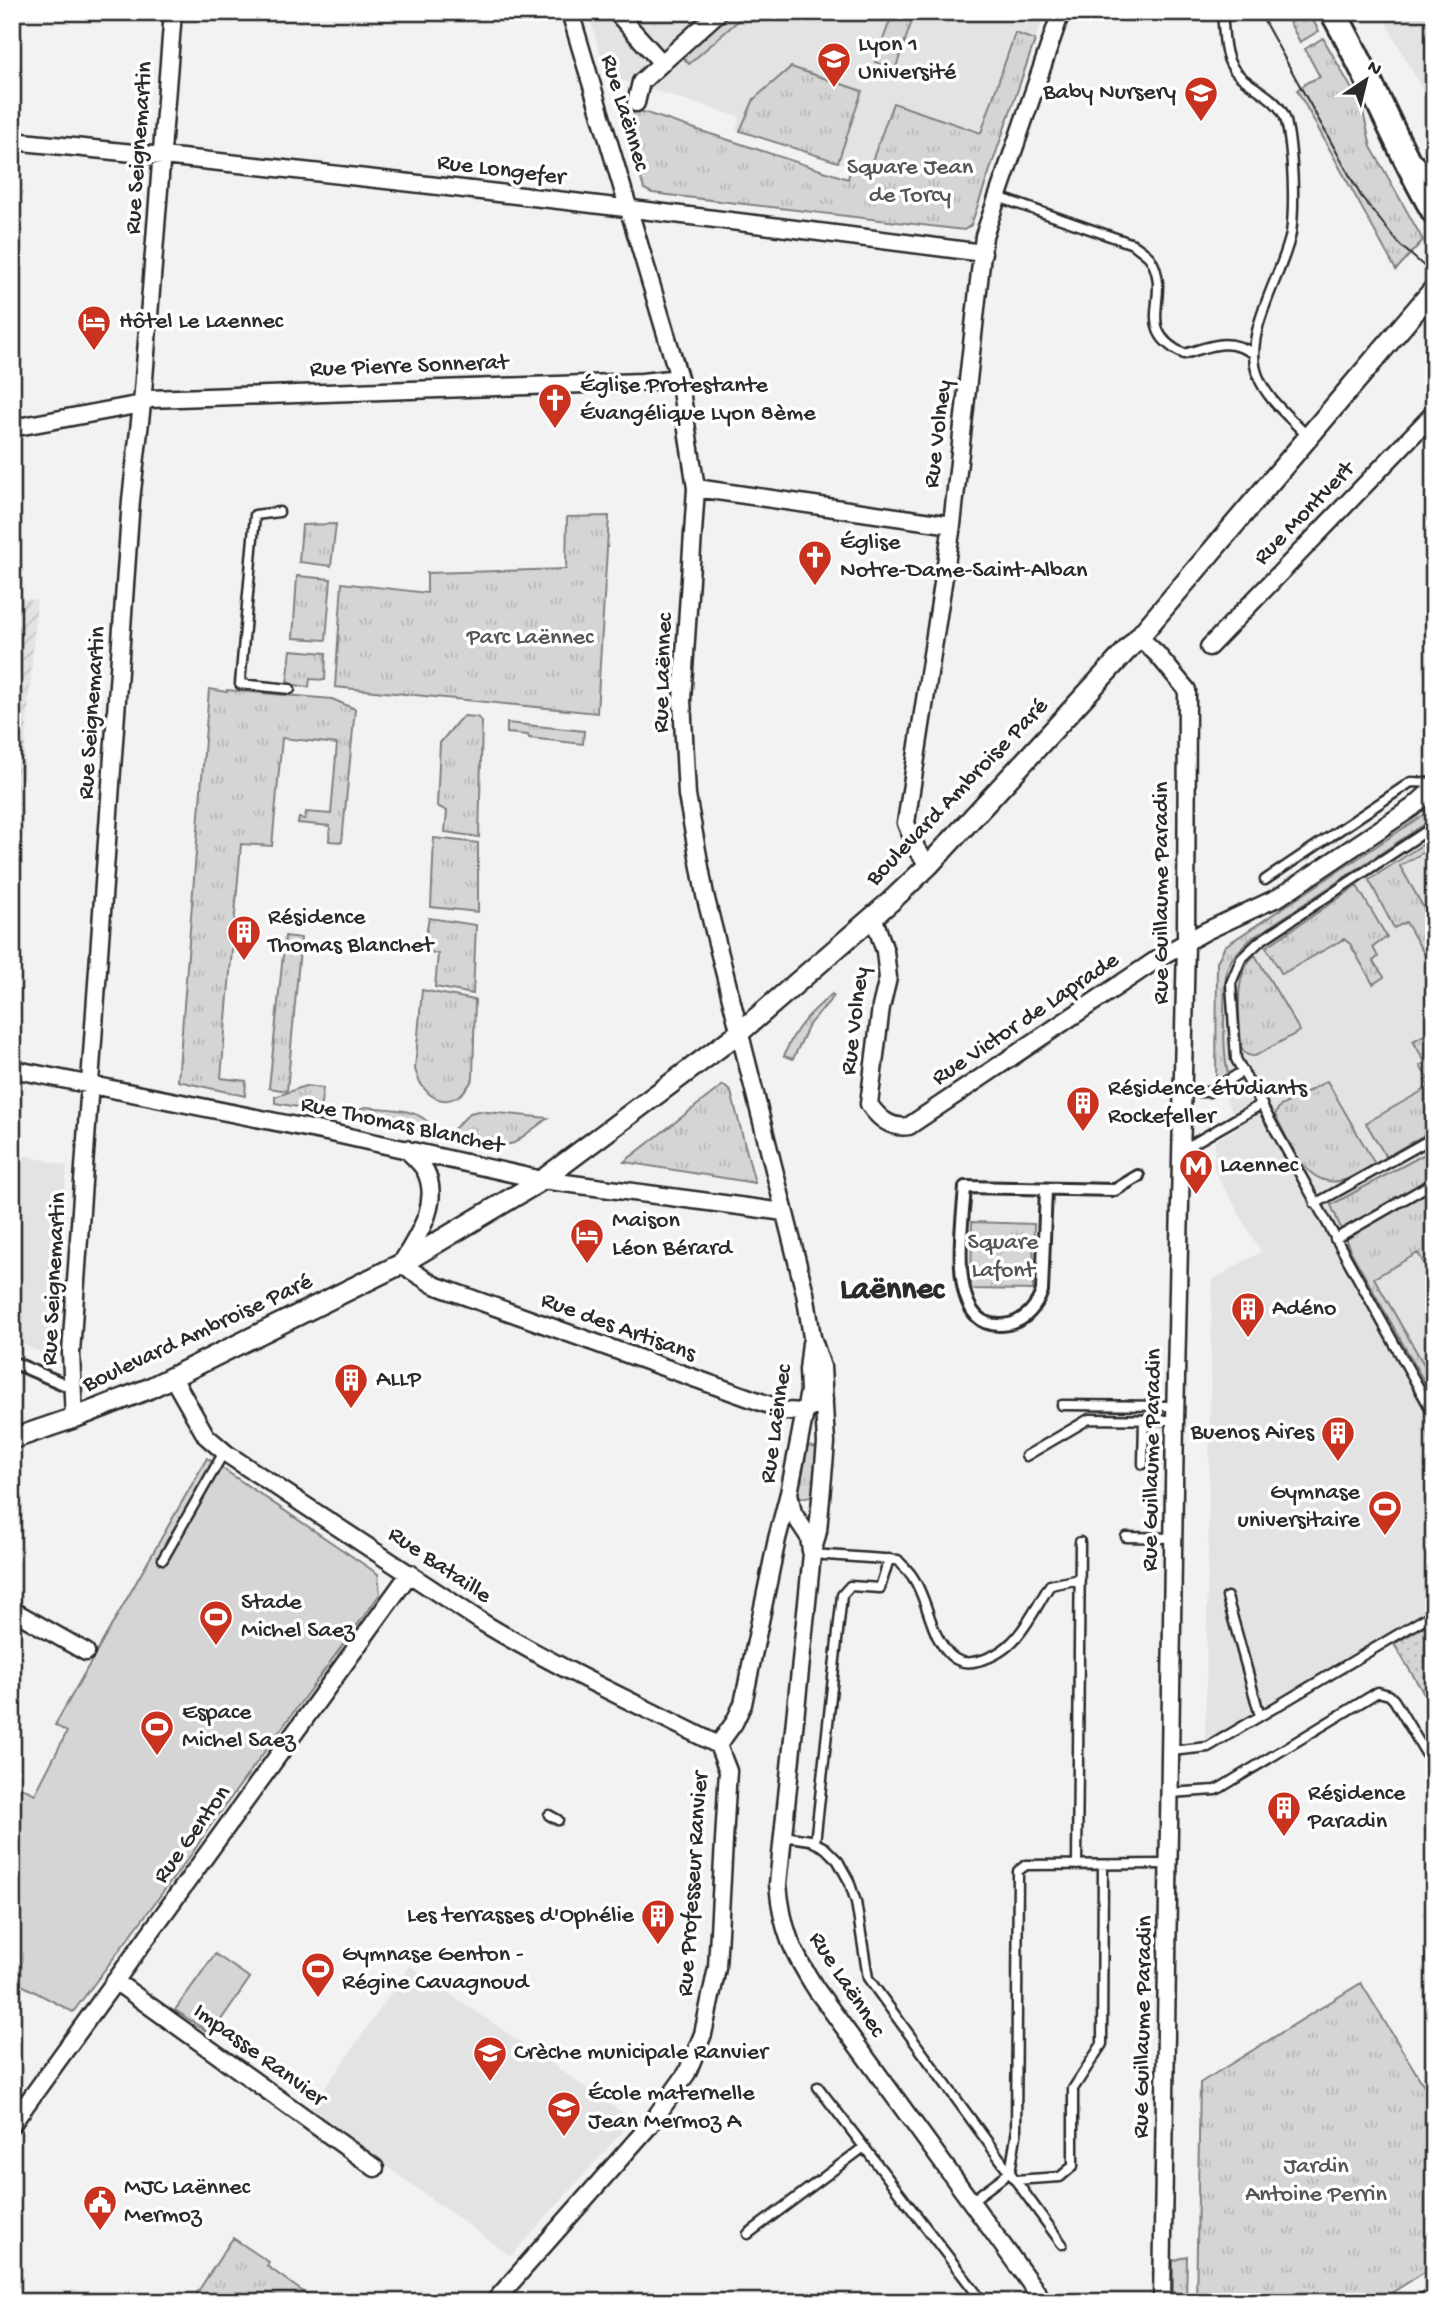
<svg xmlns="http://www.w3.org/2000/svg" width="1446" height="2314" viewBox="0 0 1446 2314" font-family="'Gochi Hand',sans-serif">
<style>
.built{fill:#e3e3e3}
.industrial{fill:url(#industrial-furrows)}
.grass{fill:url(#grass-tufts);stroke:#808080;stroke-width:2}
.garden{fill:url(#garden-dots);stroke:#808080;stroke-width:2}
.pitch{fill:#d5d5d5;stroke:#808080;stroke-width:2}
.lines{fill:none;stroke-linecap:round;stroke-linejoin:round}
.service-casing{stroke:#2b2b2b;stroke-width:13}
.pedestrian-casing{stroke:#2b2b2b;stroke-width:16}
.minor-casing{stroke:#2b2b2b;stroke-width:21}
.tertiary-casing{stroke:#2b2b2b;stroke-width:24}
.primary-casing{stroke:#2b2b2b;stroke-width:30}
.service{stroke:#fff;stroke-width:8}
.pedestrian{stroke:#fff;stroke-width:10}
.minor{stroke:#fff;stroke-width:16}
.tertiary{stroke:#fff;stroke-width:19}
.primary{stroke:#fff;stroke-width:24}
.tram{stroke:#2b2b2b;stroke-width:2}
.labels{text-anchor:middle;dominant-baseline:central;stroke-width:7;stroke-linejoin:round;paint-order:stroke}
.poi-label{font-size:24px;fill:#2b2b2b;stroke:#fff;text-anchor:start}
.street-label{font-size:24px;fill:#2b2b2b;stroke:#fff}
.park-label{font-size:24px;fill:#565656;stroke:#fff}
.district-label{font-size:32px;font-weight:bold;fill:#2b2b2b;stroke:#fff}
</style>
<defs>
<pattern id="industrial-furrows" width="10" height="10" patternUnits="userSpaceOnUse" patternTransform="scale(1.75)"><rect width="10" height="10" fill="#e3e3e3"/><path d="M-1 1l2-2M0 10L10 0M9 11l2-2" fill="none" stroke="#c3c3c3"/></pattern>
<pattern id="grass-tufts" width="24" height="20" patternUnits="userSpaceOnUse" patternTransform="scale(1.75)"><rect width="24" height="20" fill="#d5d5d5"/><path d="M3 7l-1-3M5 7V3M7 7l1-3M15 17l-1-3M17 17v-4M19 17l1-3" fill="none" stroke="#b7b7b7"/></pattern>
<pattern id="garden-dots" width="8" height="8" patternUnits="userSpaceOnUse" patternTransform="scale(1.75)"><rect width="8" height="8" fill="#d5d5d5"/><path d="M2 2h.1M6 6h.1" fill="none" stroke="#b7b7b7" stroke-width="1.8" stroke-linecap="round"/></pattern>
</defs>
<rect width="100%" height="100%" fill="#f2f2f2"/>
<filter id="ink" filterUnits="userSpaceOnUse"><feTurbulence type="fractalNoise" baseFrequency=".0143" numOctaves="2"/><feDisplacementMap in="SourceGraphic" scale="14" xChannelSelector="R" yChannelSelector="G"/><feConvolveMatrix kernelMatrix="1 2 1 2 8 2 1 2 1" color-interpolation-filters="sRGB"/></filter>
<g filter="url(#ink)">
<path class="built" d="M588,12H1045L990,170L868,172L736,130L740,117L615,78L604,67Z
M1380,12H1434V110L1423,91Z
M1434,808V1621L1205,1753L1212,1280L1261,1252L1214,1170L1215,1141L1240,1126L1216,1082L1217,962L1225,946Z
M12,1152L67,1166L50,1356L12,1340Z
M410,1966L633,2120L511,2256L309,2111Z"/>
<path class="industrial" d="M12,598L37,600L12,912Z"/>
<path class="grass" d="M727,12H748L689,64L680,54Z
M893,12H915L895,70L875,62Z
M1284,12H1308L1319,31L1300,42Z
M1015,33L1035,40L971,225L964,230L652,193L644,189L619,104L848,179L851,167L868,172L893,103L981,133Z
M1323,38L1362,107L1371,147L1423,240L1396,270L1297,90L1308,82L1320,77L1305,49Z
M791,67L862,91L838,162L740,131L754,99Z
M609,516L597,713L335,687L342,583L427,593V573L566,569L567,517Z
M336,524L331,566L299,562L302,525Z
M297,576L331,579L326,640L293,638Z
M291,650L326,653L325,680L310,679L309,687L287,684Z
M209,689L227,692V690L332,699L355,709L342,842L329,841L330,826L298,823L299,818L305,819L306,812L331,814L337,744L282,738L272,846L241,844L221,1078L246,1081L245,1096L178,1081Z
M464,716L477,717L482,721L479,837L445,832L447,811L437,806L440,743L458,721Z
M507,723L584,731L583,744L529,738L528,735L507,733Z
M1434,808V818L1251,939C1243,947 1234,954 1229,964C1222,979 1223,1057 1228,1073L1216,1082L1217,962L1225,946Z
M1434,837V846L1400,866L1434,926V965L1431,966L1406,922L1394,928L1369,880Z
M434,838L478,843V912L431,907Z
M1357,886L1387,937L1373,947L1378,957L1373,961L1384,977L1373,984L1350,944L1344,939L1282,974L1266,947Z
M429,918L476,925L473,994L435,987L438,954L423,950Z
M285,936L301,938L287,1091L269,1088Z
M1255,955L1300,1031L1255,1056C1247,1056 1244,1054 1241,1046C1240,1020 1232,973 1255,955Z
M422,990L475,1000L473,1078C456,1113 424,1104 415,1069Z
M832,994L834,996L810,1023L793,1059L784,1056C794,1028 810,1013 832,994Z
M1434,1030V1129L1386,1157L1366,1123L1429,1087L1425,1081L1428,1079L1420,1066L1425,1062L1413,1041Z
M1327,1081L1375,1164C1364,1170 1352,1179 1340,1181C1304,1187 1289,1140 1275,1115L1279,1107Z
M723,1085L731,1092L755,1183L624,1162Z
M305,1086L323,1088L320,1111L275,1103V1097Z
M365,1107C387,1110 427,1106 434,1134L356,1118L360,1110Z
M478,1111L548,1118L514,1143L496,1147L448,1135L470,1113Z
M1434,1149V1281L1418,1253L1374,1278L1434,1382V1399L1350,1250L1331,1205Z
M972,1222L1034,1224L1033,1290L971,1289Z
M808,1446L822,1449C820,1465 824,1502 800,1497L796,1485Z
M1361,1983L1434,2102V2266L1377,2302H1196L1200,2083Z
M233,2238L269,2262L267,2266L317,2302H191Z
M1187,2256L1186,2302H1173V2261Z"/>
<path class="garden" d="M1434,1621V1710L1394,1644Z"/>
<path class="pitch" d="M207,1458L378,1574L380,1594L208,1829L193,1852L73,2012L12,1980V1783L35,1794L67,1732L55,1725Z
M215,1954L250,1978L211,2034L175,2010Z"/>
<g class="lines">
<g class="service-casing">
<path id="service" d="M1222,12C1224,29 1223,50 1231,65C1243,87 1279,94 1286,121C1293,150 1295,204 1291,233C1284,273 1241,334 1258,376C1267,400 1291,418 1308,437
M998,197L1133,244C1138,248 1146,253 1150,258C1174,296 1131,329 1184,354C1212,346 1226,337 1253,353
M279,512L255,515L240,684L290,689
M1434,826L1260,941L1241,959L1231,983L1236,1059L1434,1415
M1265,880L1411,782L1434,783
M1183,1092H1209L1243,1071
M1182,1150L1262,1104
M1315,1204L1434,1137
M1335,1239L1429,1185
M1062,1405L1176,1406
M1026,1456L1089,1419L1175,1420
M1143,1464L1144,1420
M1126,1537L1174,1538
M812,1554L898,1560C902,1565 908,1570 912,1576C924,1593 928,1617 937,1636C945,1651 954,1665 973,1662C1016,1655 1029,1618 1050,1585L1080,1579
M163,1559L224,1452
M1227,1597L1260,1716
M1171,1751L1208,1747L1434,1613
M1170,1793L1215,1790L1220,1788L1378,1692L1389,1695L1394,1700L1434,1767
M549,1815L558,1820
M783,1836L810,1840L825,1848L838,1861L849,1881L856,1902L868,1978L1062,2244
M815,1843L842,1595L850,1586L880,1588L889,1559
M1077,1865L1080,1542
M818,2087L983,2302
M1015,2180L1060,2177L1073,2166V2089L1102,2044L1103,1865
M971,2201L1010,2172L1016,2136L1018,1871L1026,1865L1169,1864
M748,2234L864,2147"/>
</g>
<g class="pedestrian-casing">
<path id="pedestrian" d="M1046,1189L1042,1291C1037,1306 1025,1321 1009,1324C943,1337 963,1223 965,1187L1115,1190L1138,1176
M12,1362L73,1388"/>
</g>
<g class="minor-casing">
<path id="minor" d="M570,12L679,378L696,488L682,700L687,795L705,895L805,1293L812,1337L822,1367L826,1443L818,1531L812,1554L778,1884C782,1930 792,1951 816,1989L1044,2302
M616,12L662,63L641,82L636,103
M662,63L719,12
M12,141C336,172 660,211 983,253
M1412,160L1434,179
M12,428L142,404L149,399L642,382L679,378
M696,488L952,525
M1139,637L1157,654L1187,690L1186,943L1175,1420L1162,2302
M1209,647L1434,413
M929,865L917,850L906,823L952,525L984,236L1061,12
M873,916L885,951L888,978L881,1007L869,1104C879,1119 891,1129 909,1126L1165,954L1206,931L1279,897L1413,807L1434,788
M12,1069L336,1134L542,1180L784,1212
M406,1149C412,1155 421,1163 425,1170C442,1203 417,1237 401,1264L434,1285L786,1411L804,1412L824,1399
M173,1378L206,1436L227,1454L485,1624C560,1669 640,1705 718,1745
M74,1418L71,1353L73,1324L131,500L142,404L173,12
M811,1551L809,1537L793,1513L789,1493L809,1391L808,1370L811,1343
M12,1610L86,1652
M718,1745L734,1723L743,1704L777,1539L789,1493
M115,1981L375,2168
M12,2124L410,1573
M494,2302L649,2126L687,2073L703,2034L717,1968L727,1787L728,1771L718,1745"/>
</g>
<g class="tertiary-casing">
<path id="tertiary" d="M12,1439L74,1418L148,1389L401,1264L542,1180L740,1032L890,902L929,865L1139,637L1434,289
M1427,2302L1434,2297"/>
</g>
<g class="primary-casing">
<path id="primary" d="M1333,12C1370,77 1397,147 1434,211"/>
</g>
<use href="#service" class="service"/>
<use href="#pedestrian" class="pedestrian"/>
<use href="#minor" class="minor"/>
<use href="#tertiary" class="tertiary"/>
<use href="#primary" class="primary"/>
<path class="tram" d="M1259,12L1361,196L1400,245L1434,275"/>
</g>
</g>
<defs>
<g id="university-pin" transform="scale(1.75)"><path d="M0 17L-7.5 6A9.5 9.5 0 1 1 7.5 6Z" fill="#c8321e" stroke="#fff"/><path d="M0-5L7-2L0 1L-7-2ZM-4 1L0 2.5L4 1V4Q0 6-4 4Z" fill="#fff"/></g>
<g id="school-pin" transform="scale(1.75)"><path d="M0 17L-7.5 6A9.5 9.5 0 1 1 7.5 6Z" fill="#c8321e" stroke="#fff"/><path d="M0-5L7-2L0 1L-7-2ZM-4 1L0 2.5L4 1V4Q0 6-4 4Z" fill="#fff"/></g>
<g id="hotel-pin" transform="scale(1.75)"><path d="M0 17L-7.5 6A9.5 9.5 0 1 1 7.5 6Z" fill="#c8321e" stroke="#fff"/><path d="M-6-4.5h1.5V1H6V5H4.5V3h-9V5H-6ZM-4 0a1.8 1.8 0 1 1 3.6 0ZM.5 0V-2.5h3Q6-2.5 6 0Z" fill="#fff"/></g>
<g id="church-pin" transform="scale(1.75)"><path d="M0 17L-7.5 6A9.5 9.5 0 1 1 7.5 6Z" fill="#c8321e" stroke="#fff"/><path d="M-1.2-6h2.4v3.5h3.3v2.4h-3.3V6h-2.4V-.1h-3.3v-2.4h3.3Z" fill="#fff"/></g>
<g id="building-pin" transform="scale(1.75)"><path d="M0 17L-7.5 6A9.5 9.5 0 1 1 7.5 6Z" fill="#c8321e" stroke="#fff"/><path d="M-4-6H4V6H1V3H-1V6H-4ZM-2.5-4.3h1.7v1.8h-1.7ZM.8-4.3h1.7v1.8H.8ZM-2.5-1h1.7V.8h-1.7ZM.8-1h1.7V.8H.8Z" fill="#fff"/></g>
<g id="metro-pin" transform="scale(1.75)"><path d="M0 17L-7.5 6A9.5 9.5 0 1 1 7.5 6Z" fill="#c8321e" stroke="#fff"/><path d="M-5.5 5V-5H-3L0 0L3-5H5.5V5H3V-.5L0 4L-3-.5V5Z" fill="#fff"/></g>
<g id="stadium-pin" transform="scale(1.75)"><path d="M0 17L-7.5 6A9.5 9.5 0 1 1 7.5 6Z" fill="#c8321e" stroke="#fff"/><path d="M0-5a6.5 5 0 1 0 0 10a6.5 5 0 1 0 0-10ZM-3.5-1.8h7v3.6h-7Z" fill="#fff"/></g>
<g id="civic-pin" transform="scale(1.75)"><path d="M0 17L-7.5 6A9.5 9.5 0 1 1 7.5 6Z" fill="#c8321e" stroke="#fff"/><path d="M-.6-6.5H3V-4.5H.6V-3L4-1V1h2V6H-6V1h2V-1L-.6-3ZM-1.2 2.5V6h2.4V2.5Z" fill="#fff"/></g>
</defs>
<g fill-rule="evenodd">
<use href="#university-pin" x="834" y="59"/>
<use href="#school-pin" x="1201" y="93"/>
<use href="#hotel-pin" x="94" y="322"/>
<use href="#church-pin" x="555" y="400"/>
<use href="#church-pin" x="815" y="557"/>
<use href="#building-pin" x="244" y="932"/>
<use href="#building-pin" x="1083" y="1103"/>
<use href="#metro-pin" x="1196" y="1166"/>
<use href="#hotel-pin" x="587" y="1235"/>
<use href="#building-pin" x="1248" y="1309"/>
<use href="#building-pin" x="351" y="1380"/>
<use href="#building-pin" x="1338" y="1433"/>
<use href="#stadium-pin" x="1385" y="1507"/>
<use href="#stadium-pin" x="216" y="1617"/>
<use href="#stadium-pin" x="157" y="1727"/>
<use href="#building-pin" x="1284" y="1808"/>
<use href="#building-pin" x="658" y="1916"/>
<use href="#stadium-pin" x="318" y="1969"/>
<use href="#school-pin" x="490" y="2053"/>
<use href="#school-pin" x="564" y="2108"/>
<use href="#civic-pin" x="100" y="2202"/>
</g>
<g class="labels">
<g class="poi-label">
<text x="858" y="45">Lyon 1<tspan x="858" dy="28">Université</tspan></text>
<text x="1176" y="93" text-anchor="end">Baby Nursery</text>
<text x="119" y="322">Hôtel Le Laennec</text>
<text x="580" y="386">Église Protestante<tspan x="580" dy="28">Évangélique Lyon 8ème</tspan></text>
<text x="840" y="543">Église<tspan x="840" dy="28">Notre-Dame-Saint-Alban</tspan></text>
<text x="268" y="918">Résidence<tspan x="268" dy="28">Thomas Blanchet</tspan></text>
<text x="1108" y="1089">Résidence étudiants<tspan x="1108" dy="28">Rockefeller</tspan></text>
<text x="1220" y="1166">Laennec</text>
<text x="612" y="1221">Maison<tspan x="612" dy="28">Léon Bérard</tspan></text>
<text x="1272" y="1309">Adéno</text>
<text x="376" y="1380">ALLP</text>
<text x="1314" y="1433" text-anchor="end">Buenos Aires</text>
<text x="1360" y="1493" text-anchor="end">Gymnase<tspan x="1360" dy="28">universitaire</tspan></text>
<text x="241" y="1603">Stade<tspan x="241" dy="28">Michel Saez</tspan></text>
<text x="182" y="1713">Espace<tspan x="182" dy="28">Michel Saez</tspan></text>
<text x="1308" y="1794">Résidence<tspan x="1308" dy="28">Paradin</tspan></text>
<text x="634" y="1916" text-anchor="end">Les terrasses d'Ophélie</text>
<text x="342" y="1955">Gymnase Genton -<tspan x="342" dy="28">Régine Cavagnoud</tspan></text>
<text x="514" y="2053">Crèche municipale Ranvier</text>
<text x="588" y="2094">École maternelle<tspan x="588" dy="28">Jean Mermoz A</tspan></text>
<text x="124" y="2188">MJC Laënnec<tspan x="124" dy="28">Mermoz</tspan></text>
</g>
<g class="street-label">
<text transform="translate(624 113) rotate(73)">Rue Laënnec</text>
<text transform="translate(140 148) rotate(-86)">Rue Seignemartin</text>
<text transform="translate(501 171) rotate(7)">Rue Longefer</text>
<text transform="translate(409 367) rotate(-2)">Rue Pierre Sonnerat</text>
<text transform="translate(939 434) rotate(-83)">Rue Volney</text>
<text transform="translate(1305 514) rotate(-46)">Rue Montvert</text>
<text transform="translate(664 673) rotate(-88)">Rue Laënnec</text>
<text transform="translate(93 713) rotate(-86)">Rue Seignemartin</text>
<text transform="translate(958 793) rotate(-46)">Boulevard Ambroise Paré</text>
<text transform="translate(1162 893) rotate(-90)">Rue Guillaume Paradin</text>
<text transform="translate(1026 1020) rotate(-34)">Rue Victor de Laprade</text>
<text transform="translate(856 1021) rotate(-83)">Rue Volney</text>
<text transform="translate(402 1126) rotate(12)">Rue Thomas Blanchet</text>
<text transform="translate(55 1279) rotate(-87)">Rue Seignemartin</text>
<text transform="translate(618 1328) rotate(20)">Rue des Artisans</text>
<text transform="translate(198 1334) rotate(-25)">Boulevard Ambroise Paré</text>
<text transform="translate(777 1424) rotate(-82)">Rue Laënnec</text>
<text transform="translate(1153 1460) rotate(-89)">Rue Guillaume Paradin</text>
<text transform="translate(439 1566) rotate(34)">Rue Bataille</text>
<text transform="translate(193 1835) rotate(-54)">Rue Genton</text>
<text transform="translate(694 1884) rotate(-86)">Rue Professeur Ranvier</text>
<text transform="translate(846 1985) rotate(57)">Rue Laënnec</text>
<text transform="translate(1144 2027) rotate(-89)">Rue Guillaume Paradin</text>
<text transform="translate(259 2056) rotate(36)">Impasse Ranvier</text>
</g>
<g class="park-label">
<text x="910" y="168">Square Jean<tspan x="910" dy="28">de Torcy</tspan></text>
<text x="530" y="638">Parc Laënnec</text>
<text x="1003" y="1243">Square<tspan x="1003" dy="28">Lafont</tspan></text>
<text x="1316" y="2167">Jardin<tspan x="1316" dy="28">Antoine Perrin</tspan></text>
</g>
<g class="district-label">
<text x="892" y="1291">Laënnec</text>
</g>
</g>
<rect width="1446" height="2314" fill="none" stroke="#fff" stroke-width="42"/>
<rect x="21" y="21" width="1404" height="2272" fill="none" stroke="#2b2b2b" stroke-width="2.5" filter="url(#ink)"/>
<g transform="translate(1366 80) rotate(35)" stroke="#ffffff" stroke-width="5" paint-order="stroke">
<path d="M0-5L12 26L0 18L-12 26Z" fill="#2b2b2b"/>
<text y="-10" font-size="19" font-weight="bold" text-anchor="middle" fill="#2b2b2b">N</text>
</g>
</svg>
